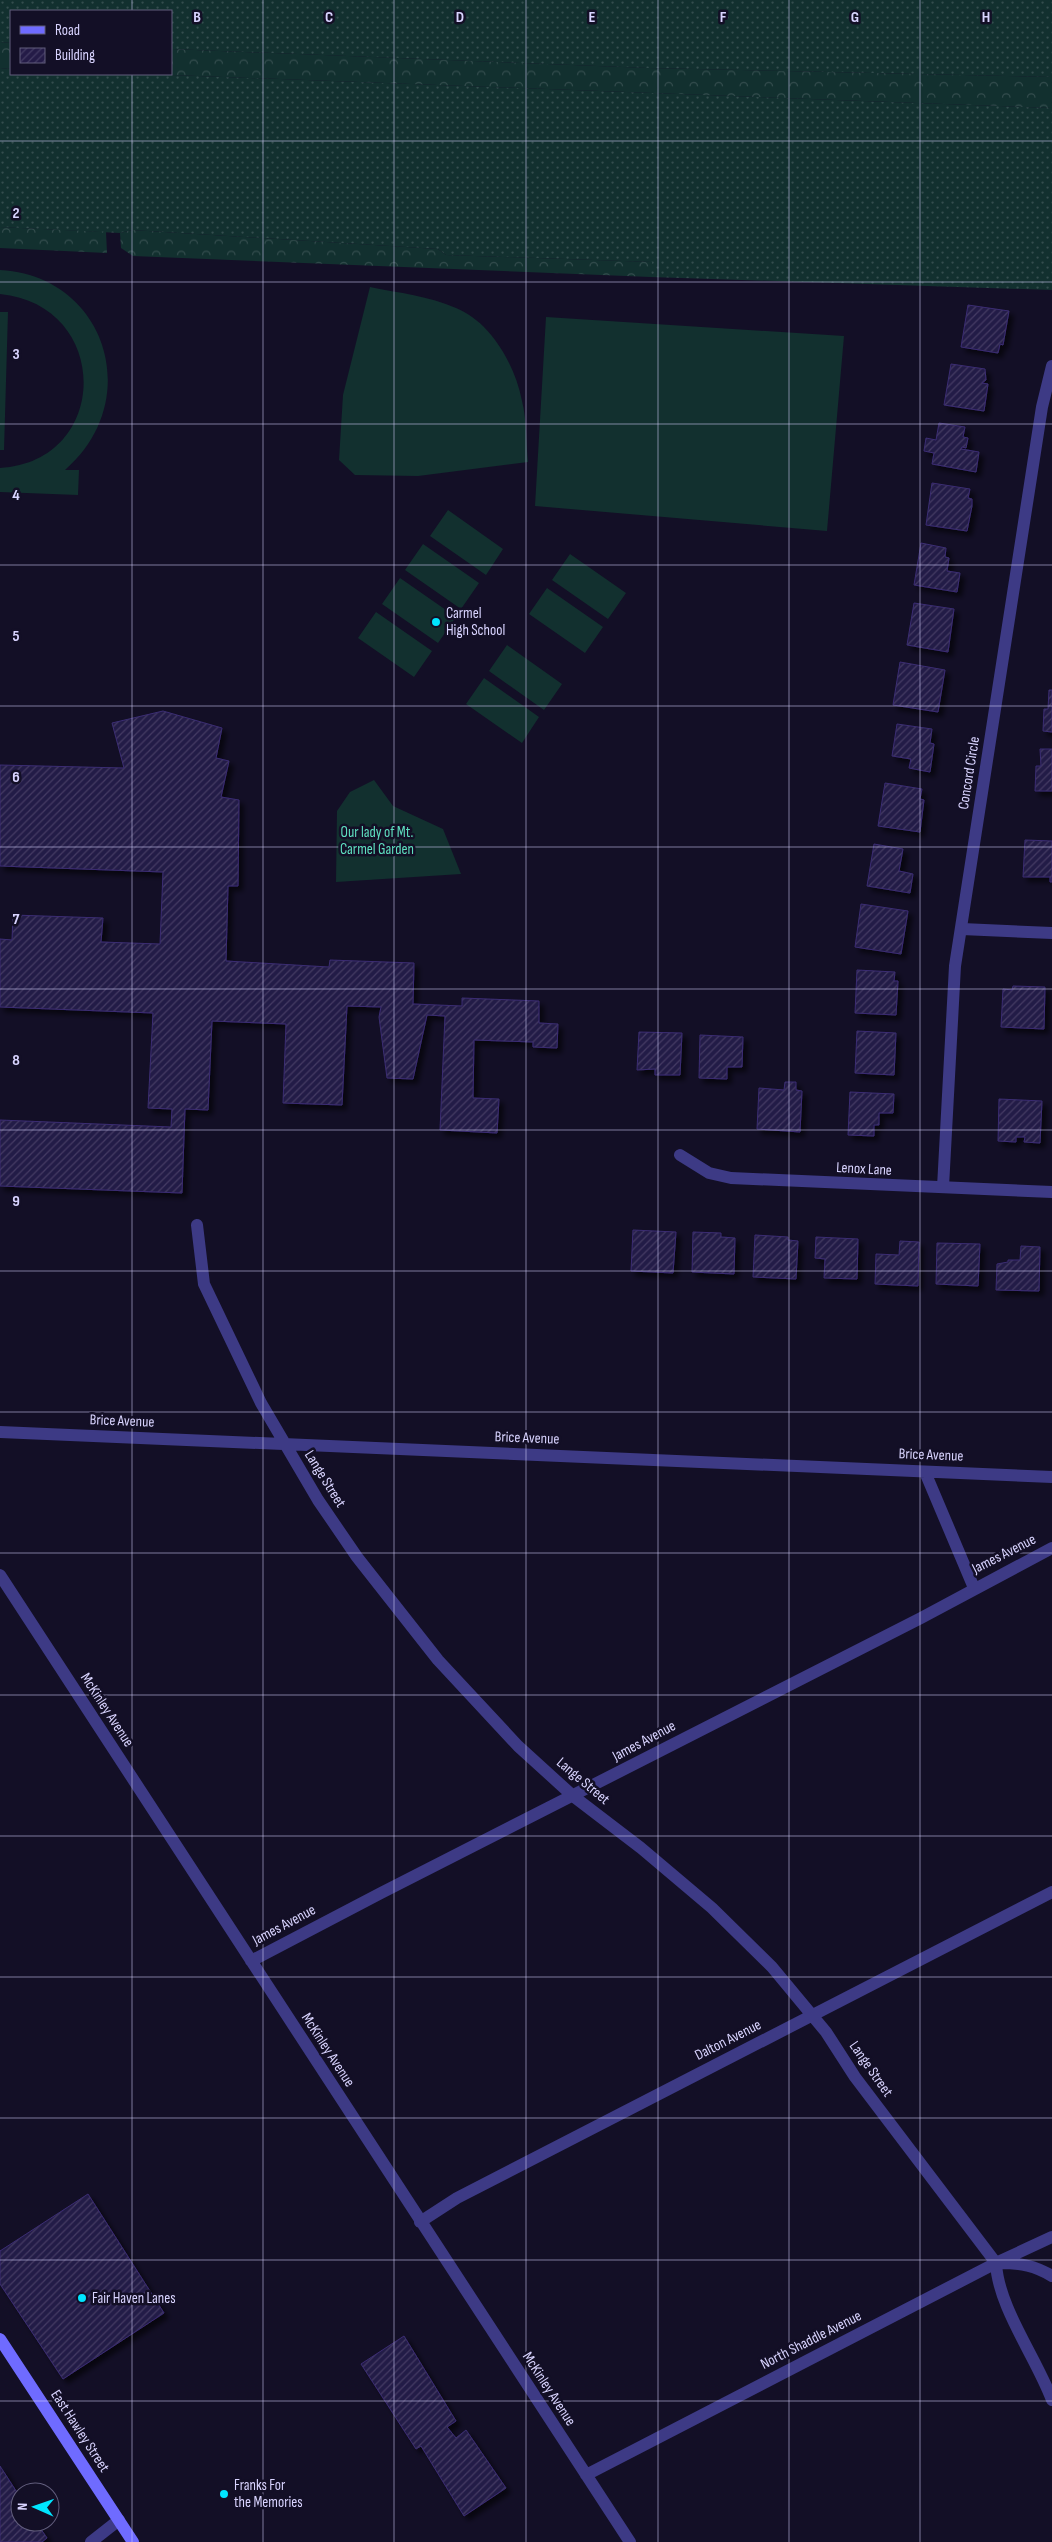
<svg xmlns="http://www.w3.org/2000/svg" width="1052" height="2542" viewBox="0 0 1052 2542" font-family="'Sofia Sans Condensed',sans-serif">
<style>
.grass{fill:url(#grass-dots)}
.forest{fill:url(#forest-crowns)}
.garden{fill:#12302f}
.building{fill:url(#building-hatch);stroke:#3b2d73;filter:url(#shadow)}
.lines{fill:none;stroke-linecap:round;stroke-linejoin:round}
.street{stroke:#3d3a85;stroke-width:12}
.secondary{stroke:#6f6bff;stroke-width:12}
.grid{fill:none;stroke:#d9d4ff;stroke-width:1;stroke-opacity:0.55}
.poi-dot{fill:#00e5ff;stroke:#130f26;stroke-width:2}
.labels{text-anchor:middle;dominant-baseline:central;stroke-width:5;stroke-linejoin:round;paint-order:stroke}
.poi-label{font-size:15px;fill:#d9d4ff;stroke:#130f26;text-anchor:start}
.street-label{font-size:15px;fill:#d9d4ff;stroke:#130f26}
.park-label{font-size:15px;fill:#5fe0c0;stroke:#130f26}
.grid-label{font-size:16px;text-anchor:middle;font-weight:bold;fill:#d9d4ff;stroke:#130f26;stroke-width:5;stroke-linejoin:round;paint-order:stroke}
</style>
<defs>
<pattern id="grass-dots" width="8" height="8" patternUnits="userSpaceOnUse" patternTransform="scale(1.25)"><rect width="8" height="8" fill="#12302f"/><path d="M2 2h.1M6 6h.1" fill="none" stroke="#344d4e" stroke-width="1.8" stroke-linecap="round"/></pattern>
<pattern id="forest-crowns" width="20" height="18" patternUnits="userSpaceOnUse" patternTransform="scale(1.25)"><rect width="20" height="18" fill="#12302f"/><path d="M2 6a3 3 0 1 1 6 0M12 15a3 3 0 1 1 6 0" fill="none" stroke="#344d4e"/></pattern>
<pattern id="building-hatch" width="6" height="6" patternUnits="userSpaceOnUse" patternTransform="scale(1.25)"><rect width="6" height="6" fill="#241b47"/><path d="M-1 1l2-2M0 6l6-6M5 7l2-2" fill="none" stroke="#433b63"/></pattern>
<filter id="shadow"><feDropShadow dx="4.5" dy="4.5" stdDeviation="2.5" flood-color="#0009"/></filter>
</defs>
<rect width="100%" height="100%" fill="#130f26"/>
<path class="grass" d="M0,0H1052V77L648,68L171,49V11H11V43L0,42Z
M0,68L11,69V74H145L1052,108V290L651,277V262L446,255L438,249L132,230L120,233L0,227Z"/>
<path class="forest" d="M0,42L11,43V69L0,68Z
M171,49L648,68L1052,77V108L145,74H171Z
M0,227L106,232L107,253L0,248Z
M132,230L438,249L446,255L652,262L651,277L133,256L121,248L120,233Z"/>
<path class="garden" d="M0,270C107,276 145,401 65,470H79L78,495L0,492V468C111,462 112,305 0,294Z
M370,287C399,293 429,296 456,308C491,322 515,365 522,401C527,421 526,442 528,462L418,476L355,475L339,460L343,395Z
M0,312H8L4,450H0Z
M546,317L844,336L827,531L535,506Z
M448,510L503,549L486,575L430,536Z
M423,544L479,583L461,609L405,570Z
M570,554L626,593L608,619L552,580Z
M400,578L456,617L438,643L382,604Z
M547,588L603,627L585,653L529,614Z
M376,612L432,651L414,677L358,638Z
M507,645L562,684L544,710L489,671Z
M484,678L539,717L522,743L466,704Z
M374,780L393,806L443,829L461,874L336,882L337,811L350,792Z"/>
<path class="building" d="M968,305L1009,311L1003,345L1000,344L998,353L961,347Z
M951,364L985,369L986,380L982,383L988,384L984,411L944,405Z
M939,423L965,427L963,437L968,438L966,448L962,447L961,449L979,452L976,472L932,464L934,453L924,451L926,438L936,440Z
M932,483L970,489L968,498L972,499V506L967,531L926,525Z
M921,543L946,548L945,557L949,558L947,571L960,573L957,592L914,585Z
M914,603L954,609L948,652L907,645Z
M900,662L945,670L938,712L893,705Z
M1049,690H1052V732L1043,731L1044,709H1048Z
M163,711L222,728L216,758L229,761L221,797L239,800L238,886H228L226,961L329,967L330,960L414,963L413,1004L462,1006V998L539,1001V1023L558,1024L557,1048L533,1047V1042L474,1040L473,1098L499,1099L497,1133L440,1130L445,1016L427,1015L413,1079L387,1078L379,1017L381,1007L347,1006L342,1105L283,1103L286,1024L212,1021L208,1110L185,1109L182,1193L0,1186V1120L171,1127L172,1109L148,1108L153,1013L0,1007V939L12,940L13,915L103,918L101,942L160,944L163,872L0,866V765L124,768L112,723Z
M897,724L932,729L930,743L934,744L930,772L909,768L911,759L892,756Z
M1040,749H1052V791H1035L1036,766H1041Z
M885,783L922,789L920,799L924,800L920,832L878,826Z
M1025,840L1052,841V882H1050V877H1023Z
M874,844L903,849L899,871L913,874L910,893L867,886Z
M861,904L908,911L901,954L855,947Z
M857,970L895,972L894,981H898L896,1015L855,1013Z
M1013,986L1045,987L1044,1029L1001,1027L1003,989L1012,990Z
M857,1031L896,1033L894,1075L855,1073Z
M639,1032L682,1033L680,1075H655V1069L637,1070Z
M700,1035L743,1037L742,1067H727V1079L699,1078Z
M785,1082H796V1090L802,1091L800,1132L757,1129L759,1088L784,1090Z
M850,1092L894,1094L893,1113H879V1125H874V1136L848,1135Z
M999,1099L1042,1101L1040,1143L1024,1142L1025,1137H1016V1142L998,1141Z
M633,1230L676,1232L673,1273L631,1271Z
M693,1232L721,1233V1237L735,1238L734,1274L692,1272Z
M755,1235L788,1237V1240L798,1241L796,1279L753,1277Z
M816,1237L858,1239L857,1279L824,1278L825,1259L815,1258Z
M900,1241L919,1242L918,1286L875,1284L876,1254L899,1255Z
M937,1243L980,1244L978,1286L936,1284Z
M1021,1246L1040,1247L1039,1291L996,1290L997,1264L1008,1262V1260H1020Z
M88,2194L164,2313L63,2379L0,2284V2251Z
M404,2336L456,2421L447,2427L456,2438L466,2430L506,2488L464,2516L421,2446L416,2449L361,2364Z
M0,2466L20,2497V2522H36L47,2538L42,2542H0Z"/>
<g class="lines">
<path class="street" d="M962,929L1052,933
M680,1155L709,1173L731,1178L1052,1192
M943,1187L955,966L1042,407L1052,366
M197,1225L204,1284L261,1403L318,1500L357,1557L438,1660L518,1746L573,1796L641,1848L712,1908L772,1967L826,2032L855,2077L996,2263
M0,1432L1052,1477
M925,1472L974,1588
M0,1575L630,2542
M251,1961L381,1893L921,1618L1052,1548
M420,2222L457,2198L1052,1892
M996,2263C998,2307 1036,2357 1052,2400
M1001,2263C1021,2263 1035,2266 1052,2276
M586,2475L996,2263L1052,2237
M91,2542L119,2520"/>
<path class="secondary" d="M0,2339L133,2542"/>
</g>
<path class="grid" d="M132,0V11M263,0V2542M394,0V2542M526,0V2542M658,0V2542M789,0V2542M920,0V2542M132,74V2542M0,141H1052M0,282H1052M0,424H1052M0,565H1052M0,706H1052M0,847H1052M0,989H1052M0,1130H1052M0,1271H1052M0,1412H1052M0,1553H1052M0,1695H1052M0,1836H1052M0,1977H1052M0,2118H1052M0,2260H1052M0,2401H1052"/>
<g class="poi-dot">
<circle cx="436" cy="622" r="5"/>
<circle cx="82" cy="2298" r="5"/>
<circle cx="224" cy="2494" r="5"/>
</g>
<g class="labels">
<g class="poi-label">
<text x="446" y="613">Carmel<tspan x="446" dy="17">High School</tspan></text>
<text x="92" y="2298">Fair Haven Lanes</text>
<text x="234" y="2485">Franks For<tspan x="234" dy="17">the Memories</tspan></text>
</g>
<g class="street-label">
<text transform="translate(969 773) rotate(-81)">Concord Circle</text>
<text transform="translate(864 1169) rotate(3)">Lenox Lane</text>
<text transform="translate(122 1421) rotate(2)">Brice Avenue</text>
<text transform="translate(527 1438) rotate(2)">Brice Avenue</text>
<text transform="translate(931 1455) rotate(2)">Brice Avenue</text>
<text transform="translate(325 1479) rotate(58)">Lange Street</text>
<text transform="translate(1004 1554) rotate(-27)">James Avenue</text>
<text transform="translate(107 1710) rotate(57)">McKinley Avenue</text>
<text transform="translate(644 1741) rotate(-28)">James Avenue</text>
<text transform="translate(583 1781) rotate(40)">Lange Street</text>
<text transform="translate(284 1925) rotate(-28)">James Avenue</text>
<text transform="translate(728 2040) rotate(-27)">Dalton Avenue</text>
<text transform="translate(328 2050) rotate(57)">McKinley Avenue</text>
<text transform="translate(871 2069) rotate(55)">Lange Street</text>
<text transform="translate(811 2340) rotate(-27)">North Shaddle Avenue</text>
<text transform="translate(549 2389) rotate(57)">McKinley Avenue</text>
<text transform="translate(80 2431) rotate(57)">East Hawley Street</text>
</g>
<g class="park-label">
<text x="377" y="832">Our lady of Mt.<tspan x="377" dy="17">Carmel Garden</tspan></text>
</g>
</g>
<g class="grid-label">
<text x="197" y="22">B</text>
<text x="329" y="22">C</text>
<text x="460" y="22">D</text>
<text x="592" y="22">E</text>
<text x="723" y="22">F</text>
<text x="855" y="22">G</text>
<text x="986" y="22">H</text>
<text x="16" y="218">2</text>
<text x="16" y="359">3</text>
<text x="16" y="500">4</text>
<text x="16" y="641">5</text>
<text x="16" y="782">6</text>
<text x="16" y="924">7</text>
<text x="16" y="1065">8</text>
<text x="16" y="1206">9</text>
</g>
<rect x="10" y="10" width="162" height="65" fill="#130f26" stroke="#625e7d"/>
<rect x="20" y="26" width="25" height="8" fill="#6f6bff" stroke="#625e7d"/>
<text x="55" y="35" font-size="15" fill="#d9d4ff">Road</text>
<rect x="20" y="48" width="25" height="15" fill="url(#building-hatch)" stroke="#625e7d"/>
<text x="55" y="60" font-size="15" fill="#d9d4ff">Building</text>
<g transform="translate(35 2507) rotate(272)"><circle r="24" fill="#130f26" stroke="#625e7d"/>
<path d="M0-4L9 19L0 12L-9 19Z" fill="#00e5ff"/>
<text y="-8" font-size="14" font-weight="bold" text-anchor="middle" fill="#d9d4ff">N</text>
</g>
</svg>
